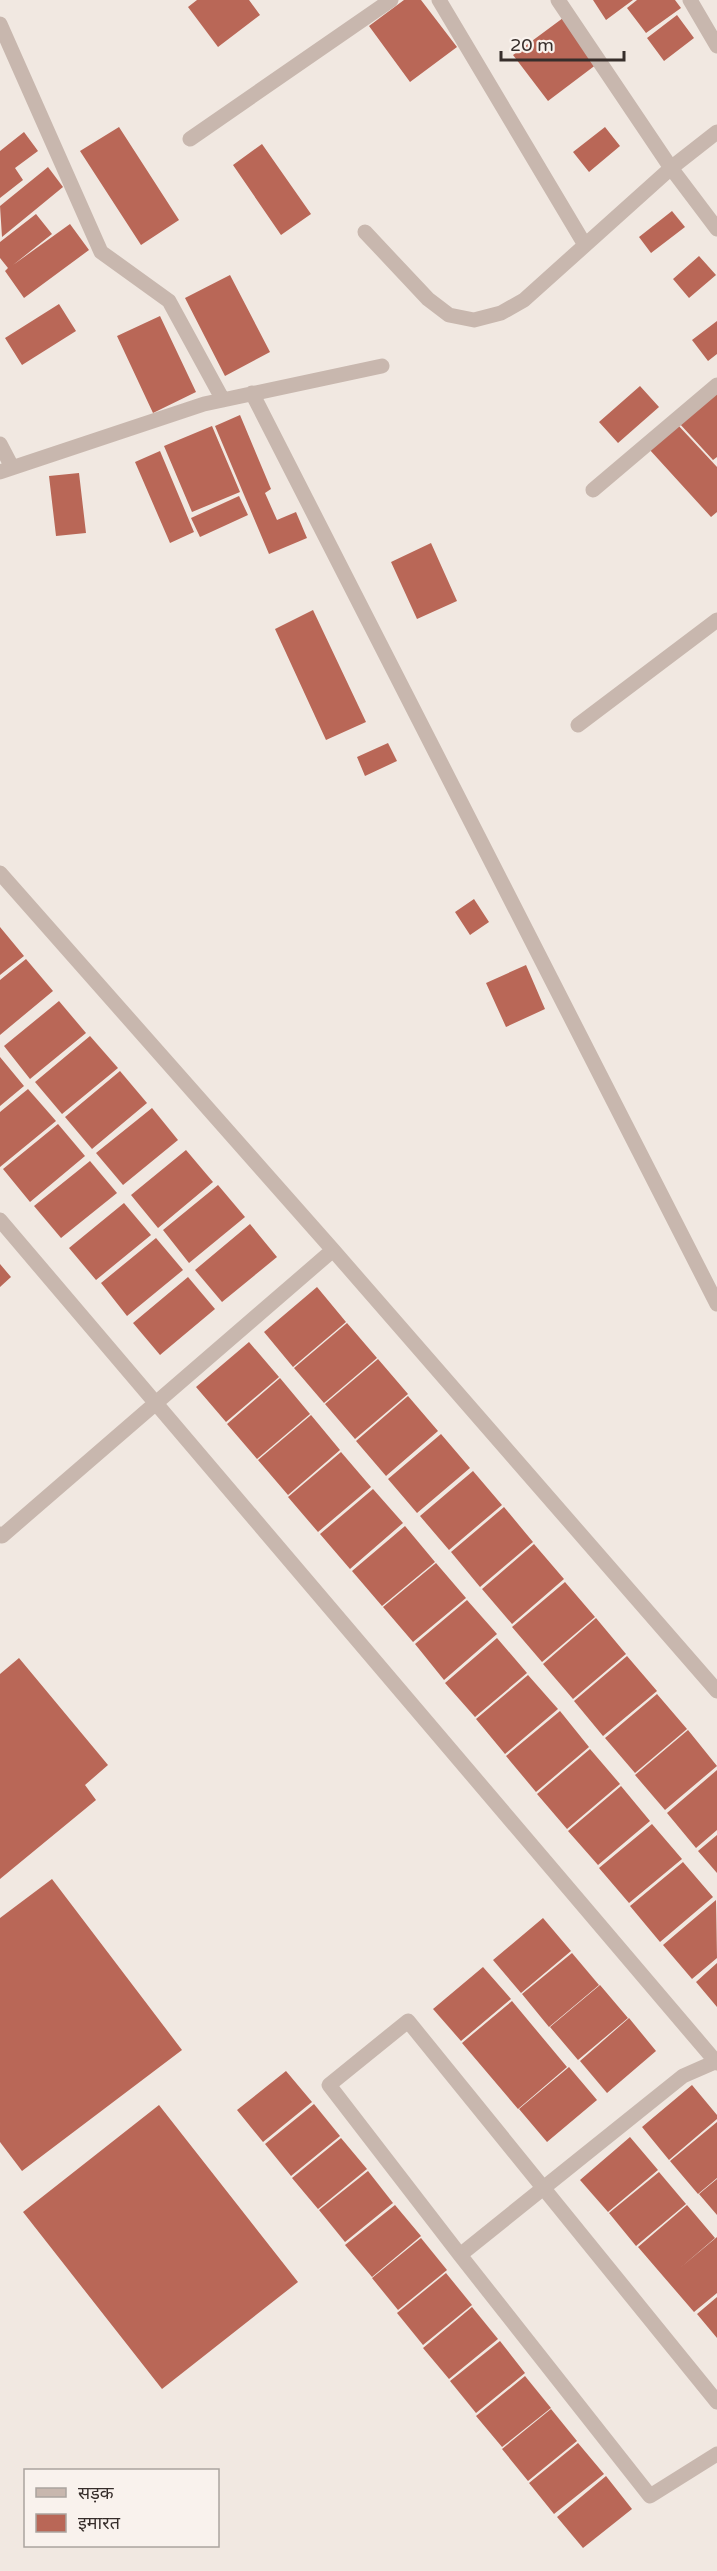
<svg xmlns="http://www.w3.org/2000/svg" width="717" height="2571" viewBox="0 0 717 2571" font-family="'Varela Round','Noto Sans Devanagari',sans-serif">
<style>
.building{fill:#b96757}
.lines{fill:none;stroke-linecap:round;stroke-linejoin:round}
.minor{stroke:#c8b7ae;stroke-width:15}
</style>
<rect width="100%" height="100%" fill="#f1e8e1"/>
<path class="building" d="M197,0H249L260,15L218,47L188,7Z
M404,0H421L457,47L410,82L369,26Z
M593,0H633L606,20Z
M637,0H675L681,8L646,33L627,8Z
M677,15L694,38L664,61L647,38Z
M563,18L597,64L548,101L513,55Z
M119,127L179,220L141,245L80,151Z
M605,127L620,146L589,172L573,152Z
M24,132L38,151L15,168L23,180L0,198V151Z
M262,144L311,214L281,235L233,165Z
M48,167L63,187L2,237L0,206Z
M672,211L685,227L651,253L639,237Z
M36,214L52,234L13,265L70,224L89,250L24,298L5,271L8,268L0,258V242Z
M699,256L716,275L689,298L673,279Z
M230,275L270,352L225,376L185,298Z
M59,304L76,331L22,365L5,338Z
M160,316L196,392L153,413L117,336Z
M717,321V354L708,361L692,340Z
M640,386L659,407L618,443L599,422Z
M717,389V457L713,460L679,423Z
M240,415L271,489L265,493L277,520L296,512L307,538L269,554L215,426Z
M677,424L717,467V512L711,517L649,449Z
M212,426L240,492L192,512L164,446Z
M160,451L194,532L170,543L135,462Z
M79,473L86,533L56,536L49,476Z
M239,496L248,515L200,537L191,518Z
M431,543L457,601L417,619L391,562Z
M313,610L366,722L326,740L275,629Z
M388,743L397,761L365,776L357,757Z
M474,899L489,922L470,935L455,912Z
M0,927L24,956L0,975Z
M26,959L53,991L0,1035V980Z
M526,965L545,1009L506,1027L486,983Z
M59,1001L86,1033L30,1079L4,1046Z
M90,1036L118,1068L62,1114L35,1082Z
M0,1057L24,1086L0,1106Z
M120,1071L147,1103L92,1149L65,1117Z
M28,1089L56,1121L0,1167V1112Z
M152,1108L178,1140L123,1185L96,1153Z
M58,1124L85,1156L30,1202L3,1169Z
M186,1150L213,1182L158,1228L131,1195Z
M90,1161L117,1193L61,1238L34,1206Z
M218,1185L245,1217L189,1263L163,1230Z
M124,1203L151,1235L96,1280L69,1248Z
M250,1224L277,1257L222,1302L195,1270Z
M156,1238L183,1270L127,1316L101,1283Z
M0,1264L11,1277L0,1287Z
M188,1277L215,1309L160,1355L133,1323Z
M317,1287L346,1322L293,1367L264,1332Z
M347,1323L377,1358L324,1403L294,1368Z
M249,1342L279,1377L226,1422L196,1387Z
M378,1359L408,1394L355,1439L325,1404Z
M280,1378L310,1414L257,1459L227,1424Z
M408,1396L438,1431L386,1476L356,1441Z
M311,1415L340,1450L288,1495L258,1460Z
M441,1434L470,1468L417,1513L388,1479Z
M341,1452L371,1487L318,1532L288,1497Z
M473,1471L502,1505L449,1550L420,1516Z
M373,1489L403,1523L350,1569L320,1534Z
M504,1507L533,1542L480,1587L451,1552Z
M405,1526L435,1562L382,1606L352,1571Z
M534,1544L564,1579L512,1624L482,1589Z
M436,1563L466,1598L413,1642L383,1607Z
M565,1582L595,1617L542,1662L512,1627Z
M467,1600L497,1634L444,1680L415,1644Z
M596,1618L626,1654L573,1699L543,1664Z
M497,1638L527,1673L475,1717L445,1683Z
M627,1656L657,1691L603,1736L574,1701Z
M19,1658L108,1765L85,1785L96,1800L0,1879V1674Z
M528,1675L558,1709L505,1754L476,1719Z
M657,1694L687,1729L635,1773L605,1738Z
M560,1711L589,1747L536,1792L506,1756Z
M688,1730L717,1766L665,1810L635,1775Z
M590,1749L620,1784L567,1829L537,1794Z
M717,1770V1830L696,1848L667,1813Z
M621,1786L650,1821L598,1865L568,1831Z
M652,1824L682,1859L629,1903L599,1868Z
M717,1835V1873L698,1851Z
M683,1862L713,1897L660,1942L630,1906Z
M52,1879L182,2050L22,2171L0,2142V1918Z
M716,1900L717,1958L692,1979L663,1945Z
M543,1918L571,1951L521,1993L493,1960Z
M572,1953L599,1985L549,2027L522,1994Z
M717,1963V2007L696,1982Z
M483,1967L511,1999L461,2041L433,2009Z
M600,1985L628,2018L578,2060L550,2027Z
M512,2001L567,2067L518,2109L462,2043Z
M629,2018L656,2051L607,2093L580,2061Z
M569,2067L597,2100L547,2142L519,2109Z
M286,2071L312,2102L263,2142L237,2110Z
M692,2085L717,2115V2119L669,2160L642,2127Z
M314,2104L340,2136L291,2176L265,2144Z
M159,2105L298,2282L162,2389L23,2212Z
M717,2122V2178L698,2194L670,2161Z
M630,2137L658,2170L608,2212L580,2180Z
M341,2138L367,2169L318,2209L292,2178Z
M368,2171L393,2203L345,2242L319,2210Z
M659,2172L686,2204L636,2246L609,2213Z
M717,2179V2215L699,2194Z
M395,2205L421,2236L372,2277L345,2245Z
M687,2205L715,2238L680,2268L717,2237V2293L694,2312L638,2247Z
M421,2238L447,2270L398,2310L372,2278Z
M446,2273L472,2305L423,2345L397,2313Z
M717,2297V2338L697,2314Z
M472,2307L498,2339L449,2379L423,2348Z
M500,2341L525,2373L476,2413L450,2381Z
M525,2376L551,2408L502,2447L476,2416Z
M551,2409L577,2441L528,2481L502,2449Z
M578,2443L604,2474L554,2514L529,2483Z
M606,2476L632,2509L583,2548L557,2517Z"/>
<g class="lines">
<path class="minor" d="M439,0L585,245
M558,0L671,168L717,229
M690,0L717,46
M0,24L101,252L169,301L223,400
M190,139L391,0
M365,232L428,299L449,315L474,320L501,313L524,300L671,168L717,132
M252,393L717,1304
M0,444L12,467
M0,472L204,404L382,366
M593,490L717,385
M578,725L717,620
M0,873L333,1250L717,1691
M0,1220L717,2063
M0,1534L2,1536L333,1250
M460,2255L683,2076L717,2061
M717,2402L408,2021L329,2085L460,2255L650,2496L717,2454"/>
</g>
<rect x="24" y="2469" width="195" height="78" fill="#f9f2ed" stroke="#aba49f" stroke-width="1.5"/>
<rect x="36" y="2488" width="30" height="9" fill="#c8b7ae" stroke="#aba49f" stroke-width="1.5"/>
<text x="78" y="2499" font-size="18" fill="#372e2b">सड़क</text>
<rect x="36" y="2514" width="30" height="18" fill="#b96757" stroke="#aba49f" stroke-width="1.5"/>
<text x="78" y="2529" font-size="18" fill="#372e2b">इमारत</text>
<path d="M501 51v9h123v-9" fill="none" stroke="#372e2b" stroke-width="3"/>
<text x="510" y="51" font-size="18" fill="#372e2b" stroke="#f9f2ed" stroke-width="4.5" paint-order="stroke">20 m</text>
</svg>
